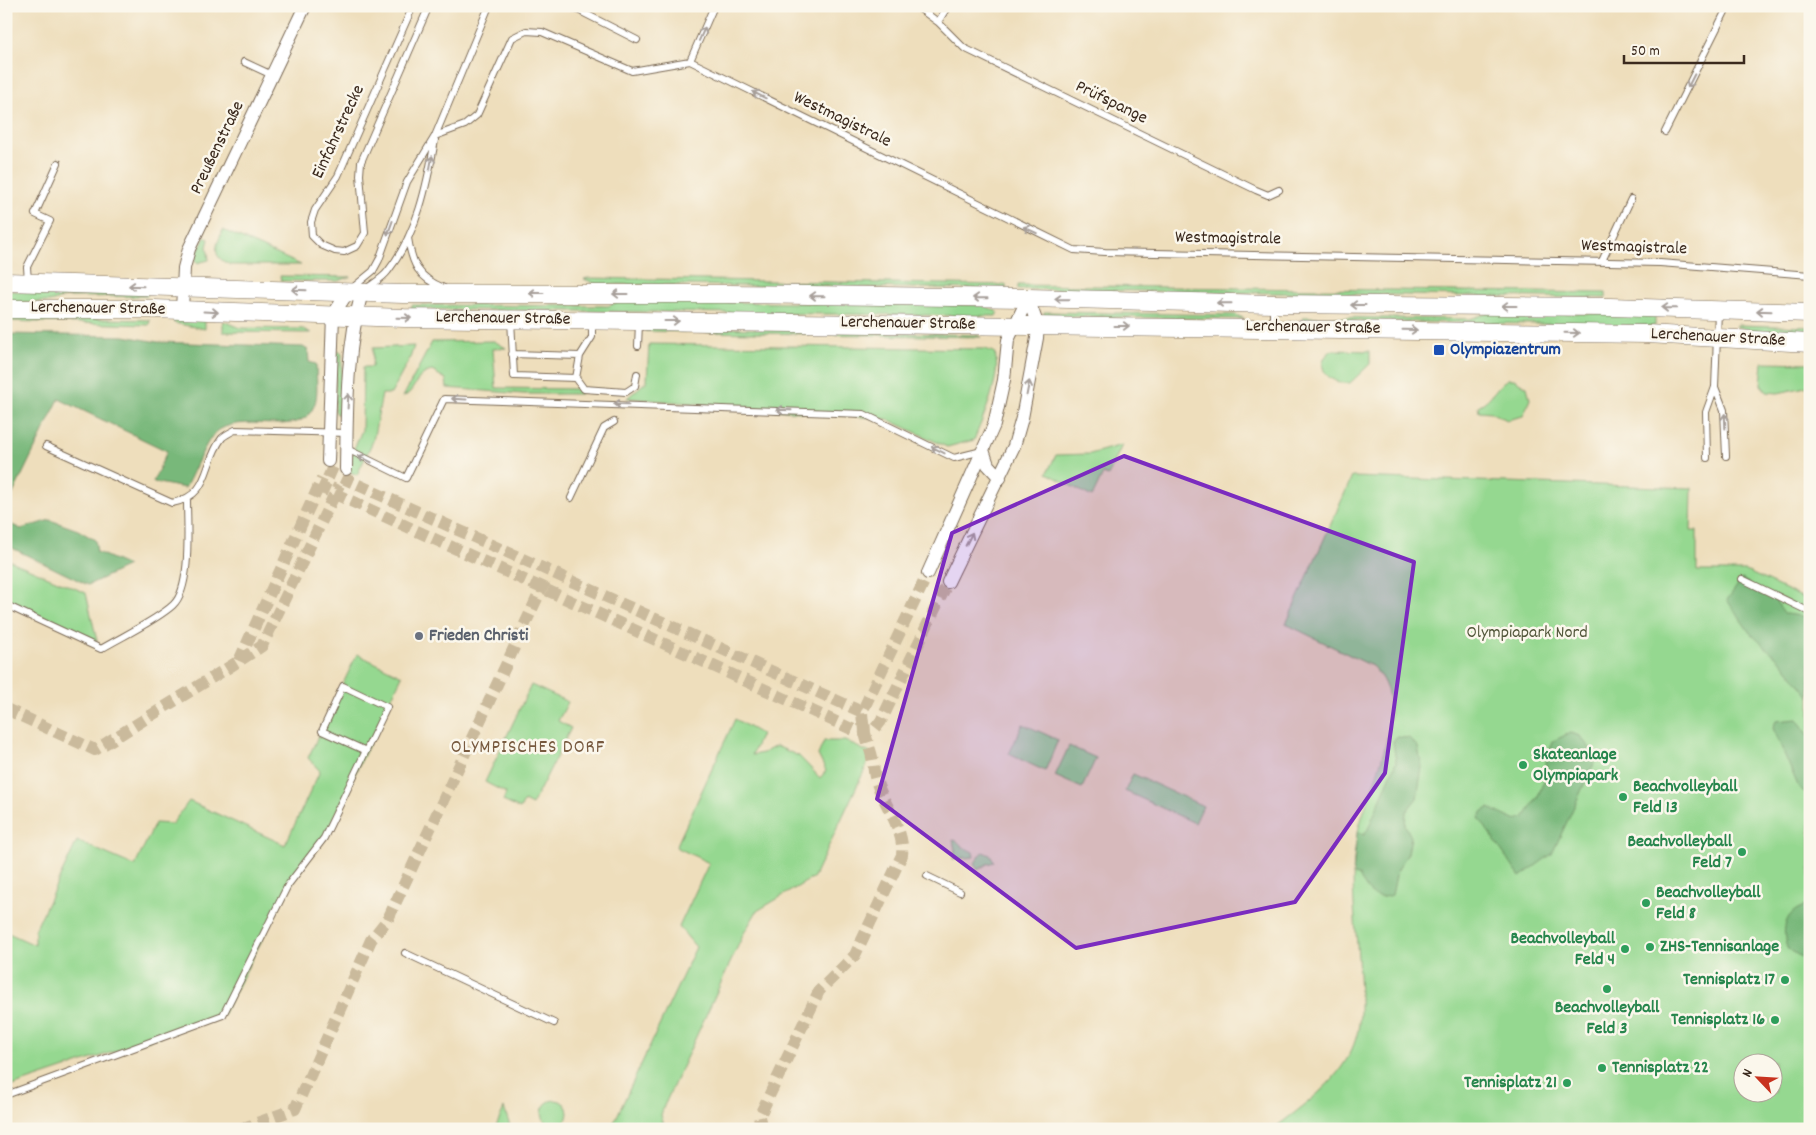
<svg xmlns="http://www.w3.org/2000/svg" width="1816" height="1135" viewBox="0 0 1816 1135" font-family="Dekko,sans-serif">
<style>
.green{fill:#95d890;stroke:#688157;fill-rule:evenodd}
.forest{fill:#78b87a;stroke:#5a714c}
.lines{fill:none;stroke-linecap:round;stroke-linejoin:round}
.street-tunnel{stroke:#caba9c;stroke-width:12;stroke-dasharray:12 6;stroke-linecap:butt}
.lane-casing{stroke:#7a6955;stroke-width:8}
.street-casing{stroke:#7a6955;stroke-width:14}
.secondary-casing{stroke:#7a6955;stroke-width:19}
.lane{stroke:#fff;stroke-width:6}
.street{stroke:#fff;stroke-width:12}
.secondary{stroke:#fff;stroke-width:18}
.oneway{stroke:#a79f9a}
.marked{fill:#7b2cbf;fill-opacity:0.2;stroke:#7b2cbf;stroke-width:4;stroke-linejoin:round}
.transit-dot{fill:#1a4fb4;stroke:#fbf7ec;stroke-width:2}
.worship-dot{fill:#6b7280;stroke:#fbf7ec;stroke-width:2}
.leisure-dot{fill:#2e9e5b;stroke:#fbf7ec;stroke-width:2}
.labels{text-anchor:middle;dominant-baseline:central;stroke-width:5;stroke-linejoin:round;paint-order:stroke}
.street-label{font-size:18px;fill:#3b2a1e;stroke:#fbf7ec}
.transit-label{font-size:18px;font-weight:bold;fill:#164399;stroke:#fbf7ec;text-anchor:start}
.park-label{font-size:18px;fill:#52563a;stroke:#fbf7ec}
.worship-label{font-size:18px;font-weight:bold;fill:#5b616d;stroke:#fbf7ec;text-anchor:start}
.leisure-label{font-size:18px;font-weight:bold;fill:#27864d;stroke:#fbf7ec;text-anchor:start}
.neighbourhood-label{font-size:19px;letter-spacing:1px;fill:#785a3f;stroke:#fbf7ec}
</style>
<rect width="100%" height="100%" fill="#fbf7ec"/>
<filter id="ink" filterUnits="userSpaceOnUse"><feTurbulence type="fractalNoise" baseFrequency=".02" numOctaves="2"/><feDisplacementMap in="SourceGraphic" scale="10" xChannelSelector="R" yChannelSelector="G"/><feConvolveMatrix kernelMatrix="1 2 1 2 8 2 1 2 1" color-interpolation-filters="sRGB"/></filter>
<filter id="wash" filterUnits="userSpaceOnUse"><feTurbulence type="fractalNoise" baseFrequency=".0096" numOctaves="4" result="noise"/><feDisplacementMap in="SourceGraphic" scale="20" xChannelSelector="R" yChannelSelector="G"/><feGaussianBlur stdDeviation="1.12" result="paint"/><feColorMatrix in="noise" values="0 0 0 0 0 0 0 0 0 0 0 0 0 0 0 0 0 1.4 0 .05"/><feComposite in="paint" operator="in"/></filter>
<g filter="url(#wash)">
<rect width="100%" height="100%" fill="#eedebc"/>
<path class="green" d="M223,230L301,265H231C210,257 216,246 223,230Z
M205,237L209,239L207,247L209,260L197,263L195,258Z
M280,276L350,277L338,281H281Z
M588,278L1006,285V289L596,284L584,279Z
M1018,285L1606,293V298L1018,289Z
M6,291L147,292V296L66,297L50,302H6Z
M620,301L983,305L998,312L996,316L411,309L412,305L608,306Z
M1494,311L1655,315V326L1303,320L1304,317L1470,319Z
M1044,312L1236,315L1245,319L1044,316Z
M6,317L150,320L149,325L6,321Z
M173,318L205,319V329L174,323Z
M223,321L241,328L303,329L311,333L223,332Z
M1737,325L1810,327V335L1747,330L1735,326Z
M645,326L977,335L981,337L645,331Z
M494,341L506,348L493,349L496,388L576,389L581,394H524L447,388L446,379L432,371C415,373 416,392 403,397L432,342Z
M649,344L985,349L994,352C1004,372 982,420 974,440L947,447L887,419L627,398L647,381Z
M414,346L410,358L391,394H382L373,441L357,475L345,470L362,430L363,367H372L373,348Z
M1333,350L1370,351V364L1350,383C1326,385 1312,362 1333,350Z
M338,351L342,354L341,412L338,415L335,411L336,354Z
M1763,362L1810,363V386L1778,393L1767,392L1761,385Z
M1508,379H1514L1527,387L1530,399L1523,416L1507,420L1491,412L1479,411L1478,406C1493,399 1496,385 1508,379Z
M1122,445L1108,476L1103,474L1092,497L1047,473L1056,455L1090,454Z
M1352,477L1692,488L1691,531H1697V571H1746L1810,601V1129H1273C1302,1107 1337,1083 1352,1049C1363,1024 1360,1000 1359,974C1357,931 1349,883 1356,842C1363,792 1418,710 1372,666L1286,624ZM1744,1062H1774V1092H1744Z
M6,559L86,593L97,641L6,600Z
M357,654L402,676L324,838L291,884L223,1015L6,1088V932L35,945V930L77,841L135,866L155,823L172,824L189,801L285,845L320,771L308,758Z
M531,685L568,702L558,721L571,728L532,805L524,801L520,809L503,801L506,793L485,782Z
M735,719L761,734L752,755L763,753L776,746L799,756L820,778L826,771L818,755L824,741H845L872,754L814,877L757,911L744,933L664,1106L661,1115L665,1129H611L696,947L679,927L709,863L676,847Z
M1023,724L1058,740L1045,771L1009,754Z
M1069,746L1096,758L1082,788L1055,776Z
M1133,774L1203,806L1195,823L1125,791Z
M953,840L957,841L963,847L973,852L974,857L953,859L955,850Z
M983,852L990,855L994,862L987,864L978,870L974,864Z
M542 1113a13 13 0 1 1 26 0a13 13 0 1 1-26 0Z
M504,1108L511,1129H495Z"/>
<path class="forest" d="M6,334L124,336L158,342L303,347L308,350L309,362L316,364C316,377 319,395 314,406C300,442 240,408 214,434C205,443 192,476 185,488L153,482L167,451L59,399L6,508Z
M50,520L78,530L95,540L97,552L128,566L88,585L6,545V522L21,529Z
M1742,579L1773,598L1785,614L1809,617L1810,697L1782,662L1750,633L1727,600Z
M1797,719L1810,737L1809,795L1799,788L1773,728L1776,721Z
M1570,733L1580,736L1597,757L1552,854L1520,877L1479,818L1483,811L1489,808L1514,820L1524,818L1538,796L1548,770L1546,762L1553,741Z
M1396,737L1409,738L1418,747L1422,767L1417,798L1406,812L1405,825L1411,837L1408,853L1397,871L1392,895C1374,902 1366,891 1359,875H1353L1357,832L1364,835L1368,829L1396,762L1393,741Z
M1805,906L1810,907V963L1787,948C1781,929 1785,912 1805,906Z"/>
</g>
<g filter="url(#ink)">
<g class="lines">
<path class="street-tunnel" d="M325,470L862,712L928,573
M318,486L856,731L874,730L881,721L948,582
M239,661L322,479
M6,709L95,750L239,661L262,646L339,485
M241,1129L295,1109L371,940L388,919L545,581
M762,1129L759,1117L819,991L855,955L902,855C905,831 885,806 877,783C873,774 874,763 871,753C866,737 863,730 862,712"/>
<g class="lane-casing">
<path id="lane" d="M413,6L338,176L315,210L311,222L312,236L321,245L335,251L344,252L357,246L365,233L360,175L361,162L429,6
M570,6L637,40
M916,6L938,22L964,48L1256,190L1268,195L1279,190
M938,22L948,6
M690,61L1074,250L1105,252L1660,263L1810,275
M690,61L714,6
M244,62L272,75
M1665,132L1728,6
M435,136L465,125L477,115L512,38L526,31L542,32L632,71L690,61
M408,238C412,264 418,278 444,288
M1602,261L1631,199
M28,281L27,267L50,221L35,214L58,163
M367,288C374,283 383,278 388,271C417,234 427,186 435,140
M351,289L373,271L379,260L407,182L435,136L489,6
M1273,306V328
M511,320L514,376L576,378L584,389L626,392L635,386L637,374
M638,346L639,323
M512,354L580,356
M576,378L580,356L592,337V321
M1715,387L1724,410L1726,456
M46,446L172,503C212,495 202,464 222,438C225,435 231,432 235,430L347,433
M347,449L406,478L444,399L864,414L954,458L982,451
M1707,458L1706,412L1715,387L1718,311
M571,498L604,428L614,422
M1742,579L1810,612
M6,605L101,649C121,637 157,620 173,605C192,588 187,524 187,500
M927,876L960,892
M405,953L554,1023
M6,1095L223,1015L288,885L324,838L387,707L343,686L322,731L366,751"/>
</g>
<g class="street-casing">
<path id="street" d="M182,310L184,268L189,249L305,6
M983,450L988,465L1000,478
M328,461L333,315L348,292
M346,469C347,410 346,349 362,292
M928,573L994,425L1004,380L1008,340L1028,298
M948,582L1014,446L1022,418L1037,338L1038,326L1028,298"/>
</g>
<g class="secondary-casing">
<path id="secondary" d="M6,282L403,294H728L1028,298L1273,304L1610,307L1810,313
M6,309H154L404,318L1647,334L1810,343"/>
</g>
<use href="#lane" class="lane"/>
<use href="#street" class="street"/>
<use href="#secondary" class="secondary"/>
</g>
<defs><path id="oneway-shaft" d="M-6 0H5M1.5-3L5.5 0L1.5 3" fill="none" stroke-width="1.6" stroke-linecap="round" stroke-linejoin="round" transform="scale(1.25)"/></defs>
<g class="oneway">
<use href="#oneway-shaft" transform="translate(702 34) rotate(-66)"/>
<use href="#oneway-shaft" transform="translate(1691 81) rotate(117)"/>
<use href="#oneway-shaft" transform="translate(759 95) rotate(-154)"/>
<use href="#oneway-shaft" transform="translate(431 163) rotate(-80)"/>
<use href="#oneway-shaft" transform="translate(390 228) rotate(110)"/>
<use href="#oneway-shaft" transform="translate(1030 230) rotate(-155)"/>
<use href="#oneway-shaft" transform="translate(136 286) rotate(-178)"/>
<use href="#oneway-shaft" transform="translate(299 290) rotate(-178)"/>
<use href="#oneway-shaft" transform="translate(536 293) rotate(-180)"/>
<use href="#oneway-shaft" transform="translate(620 294) rotate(-180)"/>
<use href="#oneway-shaft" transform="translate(817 296) rotate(-179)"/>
<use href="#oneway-shaft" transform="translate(980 298) rotate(-179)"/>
<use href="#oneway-shaft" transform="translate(1062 299) rotate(-179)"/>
<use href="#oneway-shaft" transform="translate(1224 303) rotate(-179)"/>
<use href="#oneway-shaft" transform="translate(1358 305) rotate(-180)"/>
<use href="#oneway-shaft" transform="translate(1509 306) rotate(-180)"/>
<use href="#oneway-shaft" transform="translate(1669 308) rotate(-179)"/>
<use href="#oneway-shaft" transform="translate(1764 311) rotate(-178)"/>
<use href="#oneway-shaft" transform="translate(211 312) rotate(3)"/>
<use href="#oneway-shaft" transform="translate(404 318) rotate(1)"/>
<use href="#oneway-shaft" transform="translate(672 321)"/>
<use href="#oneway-shaft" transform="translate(1122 326)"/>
<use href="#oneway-shaft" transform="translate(1410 330) rotate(1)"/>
<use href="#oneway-shaft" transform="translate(1572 333) rotate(1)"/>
<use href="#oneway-shaft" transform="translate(1028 388) rotate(-79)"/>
<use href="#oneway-shaft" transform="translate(459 399) rotate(-177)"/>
<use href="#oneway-shaft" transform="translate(348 401) rotate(-87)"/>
<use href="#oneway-shaft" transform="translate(621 404) rotate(-178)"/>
<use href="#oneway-shaft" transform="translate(784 410) rotate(-178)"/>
<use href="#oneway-shaft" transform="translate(1725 421) rotate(-92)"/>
<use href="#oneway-shaft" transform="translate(938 450) rotate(-153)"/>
<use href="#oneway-shaft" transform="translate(365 459) rotate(-153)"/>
<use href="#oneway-shaft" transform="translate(969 539) rotate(-63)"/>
</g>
</g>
<path class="marked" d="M1124,456L1414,562L1385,773L1295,902L1076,948L877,799L952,533Z"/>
<rect class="transit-dot" x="1433" y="344" width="12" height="12" rx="2.5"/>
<circle class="worship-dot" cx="419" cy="636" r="5"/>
<g class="leisure-dot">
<circle cx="1523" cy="765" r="5"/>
<circle cx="1623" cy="797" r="5"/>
<circle cx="1742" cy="852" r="5"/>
<circle cx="1646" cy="903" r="5"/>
<circle cx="1650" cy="947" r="5"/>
<circle cx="1625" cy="949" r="5"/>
<circle cx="1785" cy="980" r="5"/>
<circle cx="1607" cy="989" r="5"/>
<circle cx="1775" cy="1020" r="5"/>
<circle cx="1602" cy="1068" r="5"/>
<circle cx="1567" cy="1083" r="5"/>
</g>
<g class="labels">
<g class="street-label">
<text transform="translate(1111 103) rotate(26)">Prüfspange</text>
<text transform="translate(842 120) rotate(26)">Westmagistrale</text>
<text transform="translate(339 132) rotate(-65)">Einfahrstrecke</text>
<text transform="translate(218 148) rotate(-64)">Preußenstraße</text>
<text transform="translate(1228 239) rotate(1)">Westmagistrale</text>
<text transform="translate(1634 248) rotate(2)">Westmagistrale</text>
<text transform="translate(98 309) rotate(1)">Lerchenauer Straße</text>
<text transform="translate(503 319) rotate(1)">Lerchenauer Straße</text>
<text transform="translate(908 324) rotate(1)">Lerchenauer Straße</text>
<text transform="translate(1313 328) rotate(1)">Lerchenauer Straße</text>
<text transform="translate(1718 338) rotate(3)">Lerchenauer Straße</text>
</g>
<g class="transit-label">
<text x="1450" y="350">Olympiazentrum</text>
</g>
<g class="park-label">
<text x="1527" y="633">Olympiapark Nord</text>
</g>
<g class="worship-label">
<text x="429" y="636">Frieden Christi</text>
</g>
<g class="leisure-label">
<text x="1533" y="755">Skateanlage<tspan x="1533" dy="21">Olympiapark</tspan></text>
<text x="1633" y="787">Beachvolleyball<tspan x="1633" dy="21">Feld 13</tspan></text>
<text x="1732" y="842" text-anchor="end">Beachvolleyball<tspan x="1732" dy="21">Feld 7</tspan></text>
<text x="1656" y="893">Beachvolleyball<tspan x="1656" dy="21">Feld 8</tspan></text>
<text x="1615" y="939" text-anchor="end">Beachvolleyball<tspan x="1615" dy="21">Feld 4</tspan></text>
<text x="1660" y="947">ZHS-Tennisanlage</text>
<text x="1775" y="980" text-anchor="end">Tennisplatz 17</text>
<text x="1607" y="1008" text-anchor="middle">Beachvolleyball<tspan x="1607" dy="21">Feld 3</tspan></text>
<text x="1765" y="1020" text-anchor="end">Tennisplatz 16</text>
<text x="1612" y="1068">Tennisplatz 22</text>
<text x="1557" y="1083" text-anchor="end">Tennisplatz 21</text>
</g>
<g class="neighbourhood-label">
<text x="528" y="748">OLYMPISCHES DORF</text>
</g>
</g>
<rect width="1816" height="1135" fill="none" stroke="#fbf7ec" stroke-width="25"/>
<g transform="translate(1758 1078) rotate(295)"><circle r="24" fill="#fbf7ec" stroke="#aea59a"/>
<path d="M0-4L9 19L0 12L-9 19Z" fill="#c8321e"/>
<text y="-8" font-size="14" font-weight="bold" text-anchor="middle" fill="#3b2a1e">N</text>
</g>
<path d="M1624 55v8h120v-8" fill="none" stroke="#3b2a1e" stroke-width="2.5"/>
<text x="1631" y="55" font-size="15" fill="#3b2a1e" stroke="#fbf7ec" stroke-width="4" paint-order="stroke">50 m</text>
</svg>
